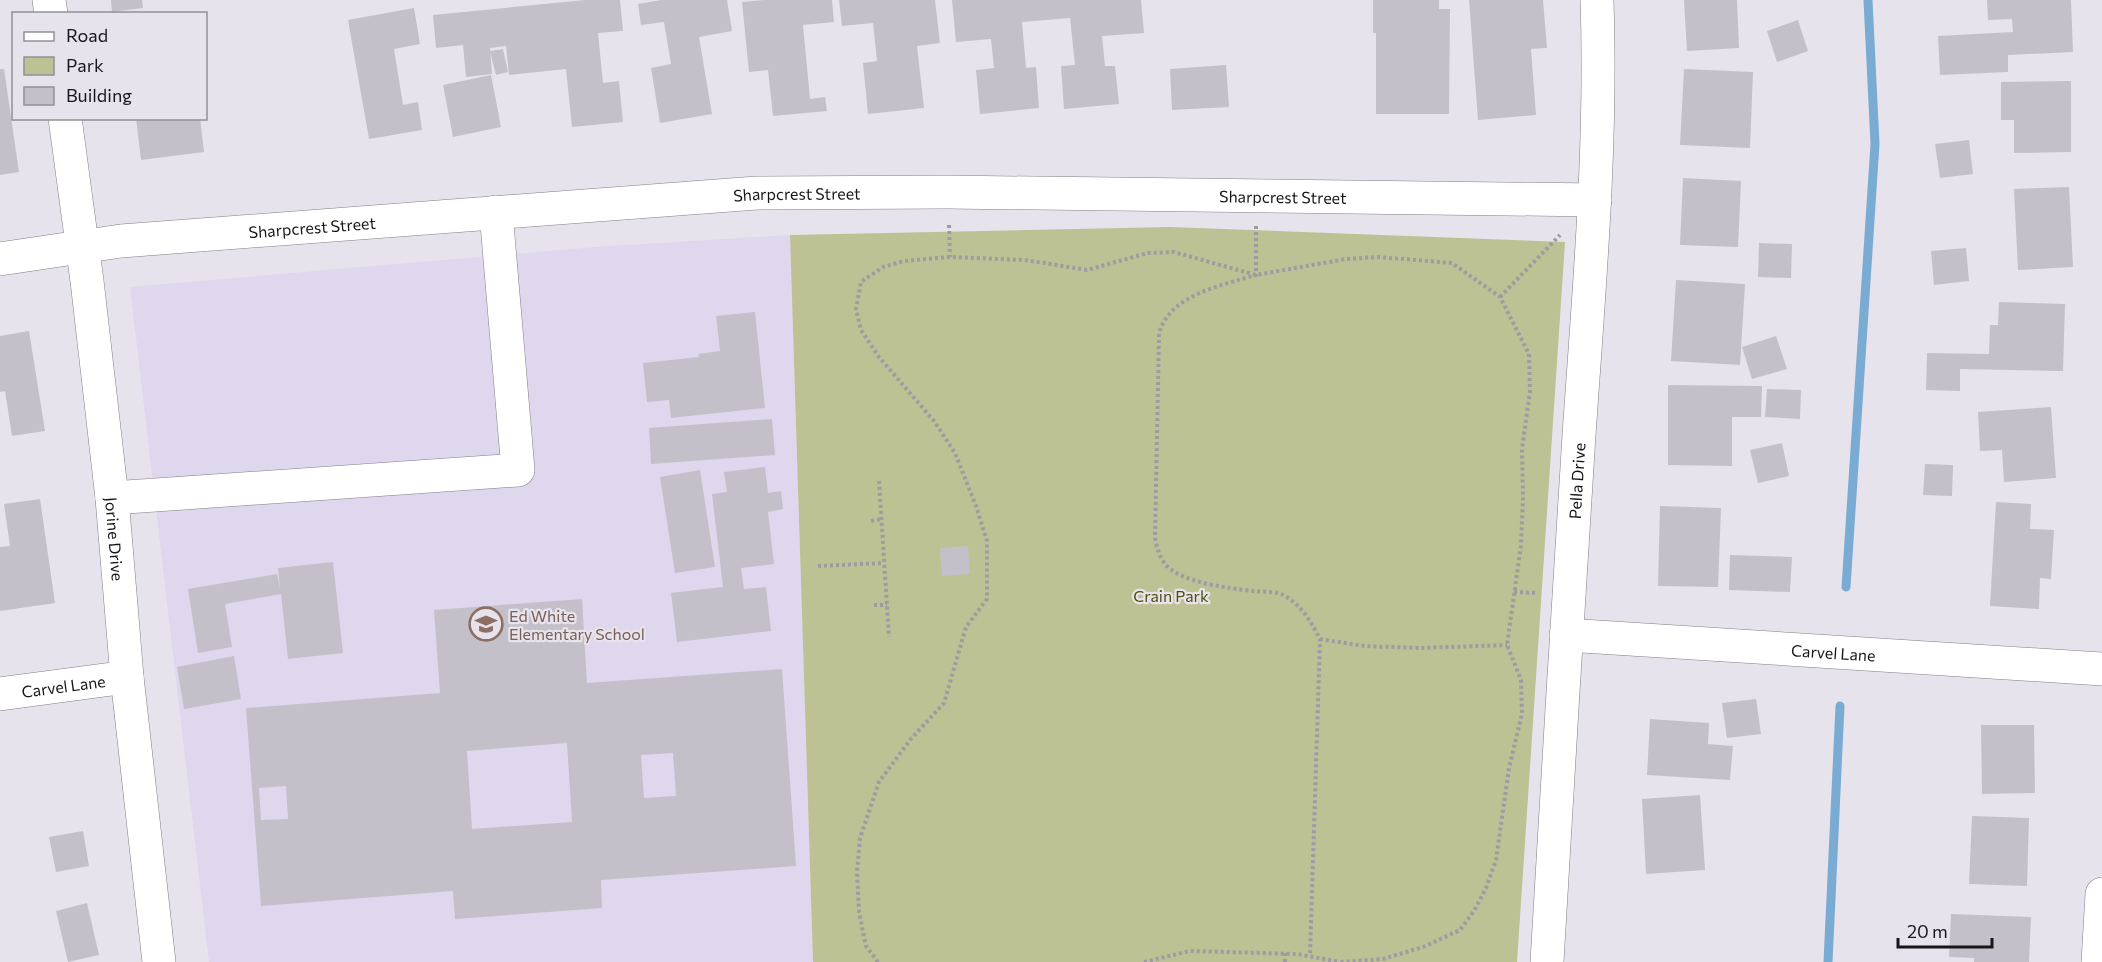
<svg xmlns="http://www.w3.org/2000/svg" width="2102" height="962" viewBox="0 0 2102 962" font-family="Commissioner,sans-serif">
<style>
.education{fill:#dfd7ed}
.green{fill:#bcc293}
.lines{fill:none;stroke-linecap:round;stroke-linejoin:round}
.stream{stroke:#7aabd3;stroke-width:9}
.building{fill:#c4c0c9;fill-rule:evenodd}
.minor-casing{stroke:#817e86;stroke-width:34}
.path{stroke:#9e9ba2;stroke-width:4;stroke-dasharray:3 3;stroke-linecap:butt}
.minor{stroke:#fff;stroke-width:33}
.labels{text-anchor:middle;dominant-baseline:central;stroke-width:4.5;stroke-linejoin:round;paint-order:stroke}
.street-label{font-size:16px;fill:#161518;stroke:#e7e3ec}
.park-label{font-size:16px;fill:#4a4f07;stroke:#e7e3ec}
.education-label{font-size:16px;fill:#785e54;stroke:#e7e3ec;text-anchor:start}
</style>
<rect width="100%" height="100%" fill="#e7e3ec"/>
<path class="education" d="M790,235L813,962H209L130,287L595,247Z"/>
<path class="green" d="M1170,227L1565,242L1517,962H813L790,235Z"/>
<g class="lines">
<path class="stream" d="M1846,587L1875,144L1868,0
M1828,962L1840,706"/>
</g>
<path class="building" d="M111,0H142L143,8L112,12Z
M585,0H620L623,31L598,33L603,83L619,81L623,122L572,127L566,69L509,75L506,46L490,48L492,74L466,77L463,45L436,48L433,15Z
M661,0H727L732,31L699,37L712,114L660,123L651,68L671,64L664,22L641,25L638,4Z
M765,0H832L834,22L803,25L810,99L825,97L827,111L773,116L768,70L749,72L742,2Z
M839,0H935L940,43L917,46L924,108L868,114L863,63L877,61L873,23L842,26Z
M952,0H1141L1144,33L1102,36L1105,66H1115L1119,104L1064,109L1061,66L1075,65L1070,18L1022,22L1026,68L1036,67L1039,108L980,114L976,70L994,68L991,39L956,42Z
M1373,0H1439V9H1450L1449,114H1376V33H1373Z
M1469,0H1543L1547,48L1531,49L1536,115L1478,120Z
M1684,0H1737L1739,48L1687,51Z
M1987,0H2071L2073,52L2008,55V72L1940,75L1938,36L2013,32L2012,19L1988,20Z
M414,8L420,44L394,49L403,105L418,102L422,130L369,139L348,20Z
M1798,20L1808,51L1777,62L1767,31Z
M503,49L508,72L496,75L490,51Z
M1226,65L1229,107L1172,110L1170,69Z
M0,69H4L19,172L0,175Z
M1684,69L1753,72L1750,148L1680,145Z
M491,75L501,127L453,137L443,85Z
M2071,81V152L2014,153V120H2001V82Z
M136,118H200L204,152L141,160Z
M1969,140L1973,174L1940,178L1935,144Z
M1683,178L1741,181L1738,247L1680,245Z
M2069,187L2073,267L2018,270L2014,189Z
M1759,243L1792,244L1791,278L1758,277Z
M1966,248L1969,281L1934,285L1931,251Z
M1676,280L1745,284L1740,365L1671,361Z
M1999,302L2065,304L2063,371L1960,369V391L1926,390L1927,353L1989,354L1990,325H1998Z
M755,312L765,408L671,418L669,400L647,402L643,363L699,357L698,354L720,351L716,316Z
M29,331L45,431L12,436L5,391L0,392V336Z
M1776,336L1787,369L1752,379L1742,347Z
M1668,385L1762,386L1761,417H1732V466L1668,465Z
M1767,389L1801,390L1800,419L1765,417Z
M2051,407L2056,478L2004,482L2002,450L1980,451L1978,412Z
M772,419L775,455L651,464L649,428Z
M1782,443L1789,476L1758,483L1750,450Z
M1925,464L1953,465L1952,496L1923,495Z
M765,467L768,493L781,491L783,509L768,512L774,564L741,568L744,589L766,587L771,631L677,642L671,593L723,587L712,494L727,492L724,472Z
M700,470L715,567L675,573L660,477Z
M40,499L55,603L0,611V547L10,546L4,504Z
M1996,502L2031,504L2030,529L2054,530L2051,579L2040,578L2039,609L1990,606Z
M1660,506L1721,508L1718,587L1658,586Z
M968,546L970,574L942,576L940,548Z
M1730,555L1792,557L1790,592L1729,590Z
M333,562L343,653L288,659L281,594L225,604L232,647L198,653L188,589L277,574L280,588L278,568Z
M582,599L587,683L782,669L796,866L601,880L602,908L455,919L453,891L261,906L246,708L440,693L434,610ZM567,743L572,822L472,829L467,751ZM673,753L676,796L644,798L641,755ZM286,786L288,819L261,820L259,788Z
M234,656L241,699L184,709L177,667Z
M1756,699L1761,734L1727,738L1722,703Z
M1650,719L1709,723L1708,744L1733,746L1730,780L1647,775Z
M1981,725H2034L2035,793L1982,794Z
M1700,795L1705,870L1646,874L1642,799Z
M1972,816L2029,818L2027,886L1969,884Z
M83,831L89,866L56,872L49,837Z
M87,903L99,955L68,962L56,911Z
M1951,914L2031,917L2029,962H1974V958L1949,957Z"/>
<g class="lines">
<g class="minor-casing">
<g id="minor">
<path d="M49,0L51,14"/>
<path id="s1" d="M65,118L87,281L112,498L127,677L159,962"/>
<path id="s2" d="M0,259L121,241L757,193L947,192L1595,200"/>
<path d="M112,498L518,470L496,212"/>
<path id="s3" d="M1566,635L2102,669"/>
<path id="s4" d="M0,694L127,677"/>
<path id="s5" d="M1547,962C1557,786 1568,611 1579,435C1589,290 1602,145 1597,0"/>
<path d="M2098,962L2102,894"/>
</g>
</g>
<path class="path" d="M949,225L950,257
M1256,226V275C1223,285 1168,295 1159,334L1155,538C1157,547 1159,556 1165,564C1181,583 1229,588 1253,591C1262,592 1272,591 1281,594C1299,602 1311,621 1320,639L1310,956
M1500,297L1560,235
M879,481L889,637
M871,521L882,519
M818,566L884,563
M1514,592L1537,593
M874,605H887
M1320,639L1364,646L1421,648L1507,645
M878,962L866,946L859,912L857,872L860,838L879,782L910,740L944,703L966,627L987,599V541L976,506L955,453L934,421L879,357L861,330L856,309L861,282L883,267L904,261L950,257L1025,260L1087,270L1148,253L1174,252L1256,275L1346,259L1378,257L1452,263L1500,297L1529,354L1530,392L1522,449L1523,498L1521,545L1507,645L1521,680L1522,714L1509,768L1496,860L1486,888L1474,911L1460,930L1423,947L1383,959L1340,962
M1144,962L1190,951L1297,954L1340,962
M1285,962V953"/>
<use href="#minor" class="minor"/>
</g>
<defs>
<g id="school-ring" transform="scale(1.725)"><circle r="9.5" fill="#e7e3ec" stroke="#8d6e63" stroke-width="1.5"/><path d="M0-5L7-2L0 1L-7-2ZM-4 1L0 2.5L4 1V4Q0 6-4 4Z" fill="#8d6e63"/></g>
</defs>
<g fill-rule="evenodd">
<use href="#school-ring" x="486" y="624"/>
</g>
<g class="labels">
<g class="street-label">
<text stroke="none"><textPath href="#s2" startOffset="800">Sharpcrest Street</textPath></text>
<text stroke="none"><textPath href="#s2" startOffset="1286">Sharpcrest Street</textPath></text>
<text stroke="none"><textPath href="#s2" startOffset="314">Sharpcrest Street</textPath></text>
<text stroke="none"><textPath href="#s5" startOffset="482">Pella Drive</textPath></text>
<text stroke="none"><textPath href="#s1" startOffset="424">Jorine Drive</textPath></text>
<text stroke="none"><textPath href="#s3" startOffset="268">Carvel Lane</textPath></text>
<text stroke="none"><textPath href="#s4" startOffset="64">Carvel Lane</textPath></text>
</g>
<g class="park-label">
<text x="1171" y="595">Crain Park</text>
</g>
<g class="education-label">
<text x="509" y="615">Ed White<tspan x="509" dy="18">Elementary School</tspan></text>
</g>
</g>
<rect x="12" y="12" width="195" height="108" fill="#e7e3ec" stroke="#939197" stroke-width="1.5"/>
<rect x="24" y="32" width="30" height="9" fill="#ffffff" stroke="#939197" stroke-width="1.5"/>
<text x="66" y="42" font-size="18" fill="#161518">Road</text>
<rect x="24" y="57" width="30" height="18" fill="#bcc293" stroke="#939197" stroke-width="1.5"/>
<text x="66" y="72" font-size="18" fill="#161518">Park</text>
<rect x="24" y="87" width="30" height="18" fill="#c4c0c9" stroke="#939197" stroke-width="1.5"/>
<text x="66" y="102" font-size="18" fill="#161518">Building</text>
<path d="M1898 938v9h94v-9" fill="none" stroke="#161518" stroke-width="3"/>
<text x="1907" y="938" font-size="18" fill="#161518" stroke="#e7e3ec" stroke-width="4.5" paint-order="stroke">20 m</text>
</svg>
